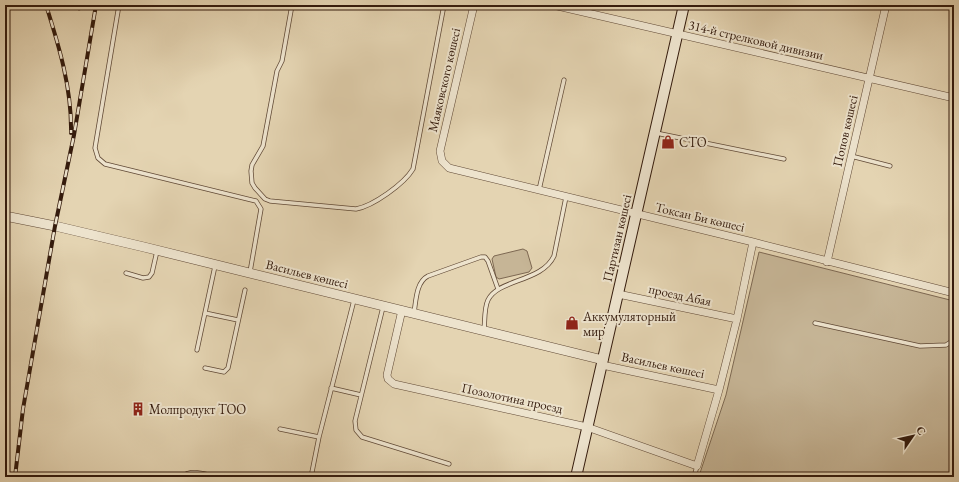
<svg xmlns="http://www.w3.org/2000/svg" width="959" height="482" viewBox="0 0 959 482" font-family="'EB Garamond',serif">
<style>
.pitch{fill:#c6b596;stroke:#7d6852}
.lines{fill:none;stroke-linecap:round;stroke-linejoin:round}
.service-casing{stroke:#604936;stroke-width:5}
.minor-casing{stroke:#604936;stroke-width:8}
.tertiary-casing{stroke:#604936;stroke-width:10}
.secondary-casing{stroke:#341b0d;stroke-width:12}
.service{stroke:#ede3cd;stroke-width:3.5}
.minor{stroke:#ede3cd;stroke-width:7}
.tertiary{stroke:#ede3cd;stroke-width:9}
.secondary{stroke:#ede3cd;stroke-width:10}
.rail-casing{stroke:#341b0d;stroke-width:4}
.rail{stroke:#ede3cd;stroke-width:2.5;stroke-dasharray:8;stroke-linecap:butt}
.labels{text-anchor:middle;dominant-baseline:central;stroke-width:4;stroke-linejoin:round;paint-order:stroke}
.street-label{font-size:13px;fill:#341b0d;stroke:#ede3cd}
.poi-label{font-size:13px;fill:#341b0d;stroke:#ede3cd;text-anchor:start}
</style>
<rect width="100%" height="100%" fill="#e4d4b2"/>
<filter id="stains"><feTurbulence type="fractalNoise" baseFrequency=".005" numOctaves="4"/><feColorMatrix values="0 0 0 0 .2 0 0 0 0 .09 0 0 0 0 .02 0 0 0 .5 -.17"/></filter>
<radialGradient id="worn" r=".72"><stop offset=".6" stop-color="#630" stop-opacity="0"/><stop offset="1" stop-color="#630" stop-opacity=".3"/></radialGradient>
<path class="pitch" d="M523,249L527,251L532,268L529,272L499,279L496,277L492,259L494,256Z
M759,252L954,301V477H709L700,473L726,395Z"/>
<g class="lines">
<g class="service-casing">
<path id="service" d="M119,5L95,148L98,158L105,164L256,201L261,209L250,272
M292,5L282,61L277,71L263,146L252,165L251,171L252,183L255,188L265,199L270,201L356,209C373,206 404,184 413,169L444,5
M79,8L80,5
M656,133L784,159
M851,156L890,166
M539,190L564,80
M126,273L143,278L149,277L152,273L157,251
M383,307L355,421L356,430L362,437L449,464
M205,313L238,320
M414,313C416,301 416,282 428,276L481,257H485L488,261L498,289
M815,323L920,346L946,345L954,340
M484,331C485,321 484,308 488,300C498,279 542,282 554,256L566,197
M197,350L215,266
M205,368L224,372L228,368L245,290
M331,388L361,395
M280,429L319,437
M182,477C191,468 206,475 217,477
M311,477L319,437L354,300
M694,477L697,466"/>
</g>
<g class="minor-casing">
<path id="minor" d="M474,5L440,151L442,161L449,168L753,242L954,293
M553,5L954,98
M827,262L886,5
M618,294L737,319
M402,310L387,375L388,379L394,384L587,427L697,466L719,390L737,319L753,242
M602,365L719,390"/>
</g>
<g class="tertiary-casing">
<path id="tertiary" d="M5,216L55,226L144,247L603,360"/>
</g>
<g class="secondary-casing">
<path id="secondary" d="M576,477L684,5"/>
</g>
<use href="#service" class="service"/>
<use href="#minor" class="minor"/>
<use href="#tertiary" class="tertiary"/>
<use href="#secondary" class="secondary"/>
<g class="rail-casing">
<path id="rail" d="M46,5C59,46 72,89 71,133
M15,477L23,409L55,226L74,135L96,5"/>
</g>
<use href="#rail" class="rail"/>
</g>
<defs>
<g id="shop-bare" transform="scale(1.08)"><path d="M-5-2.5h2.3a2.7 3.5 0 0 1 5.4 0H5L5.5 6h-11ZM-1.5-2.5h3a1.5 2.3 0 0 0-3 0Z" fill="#8f2418" stroke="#ede3cd" stroke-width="2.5" paint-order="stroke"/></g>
<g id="building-bare" transform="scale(1.08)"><path d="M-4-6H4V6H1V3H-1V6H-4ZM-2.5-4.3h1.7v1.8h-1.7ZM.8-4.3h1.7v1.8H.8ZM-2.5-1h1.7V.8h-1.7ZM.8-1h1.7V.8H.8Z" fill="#8f2418" stroke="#ede3cd" stroke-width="2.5" paint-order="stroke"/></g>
</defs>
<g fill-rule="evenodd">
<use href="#shop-bare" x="668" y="142"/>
<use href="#shop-bare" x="572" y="323"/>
<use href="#building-bare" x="138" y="409"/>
</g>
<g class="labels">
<g class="street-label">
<text transform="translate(756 40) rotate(13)">314-й стрелковой дивизии</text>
<text transform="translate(444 80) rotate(-77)">Маяковского көшесі</text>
<text transform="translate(845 131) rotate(-77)">Попов көшесі</text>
<text transform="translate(700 217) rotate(13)">Токсан Би көшесі</text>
<text transform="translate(617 238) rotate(-77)">Партизан көшесі</text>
<text transform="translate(307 274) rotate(14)">Васильев көшесі</text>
<text transform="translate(680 295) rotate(12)">проезд Абая</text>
<text transform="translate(663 365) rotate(12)">Васильев көшесі</text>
<text transform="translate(512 398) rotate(12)">Позолотина проезд</text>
</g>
<g class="poi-label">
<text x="679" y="142">СТО</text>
<text x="583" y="316">Аккумуляторный<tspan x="583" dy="15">мир</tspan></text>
<text x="149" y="409">Молпродукт ТОО</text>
</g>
</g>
<rect width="959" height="482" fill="none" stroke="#e4d4b2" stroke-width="20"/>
<rect x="6" y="6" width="947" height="470" fill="none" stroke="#341b0d" stroke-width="2"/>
<rect x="10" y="10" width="939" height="462" fill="none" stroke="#341b0d"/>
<g transform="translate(913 436) rotate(56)" stroke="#ede3cd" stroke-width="3" paint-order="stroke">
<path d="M0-3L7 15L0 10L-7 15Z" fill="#341b0d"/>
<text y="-6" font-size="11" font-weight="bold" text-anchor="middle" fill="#341b0d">С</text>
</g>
<rect width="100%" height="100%" filter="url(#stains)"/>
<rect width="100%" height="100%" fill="url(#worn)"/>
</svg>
